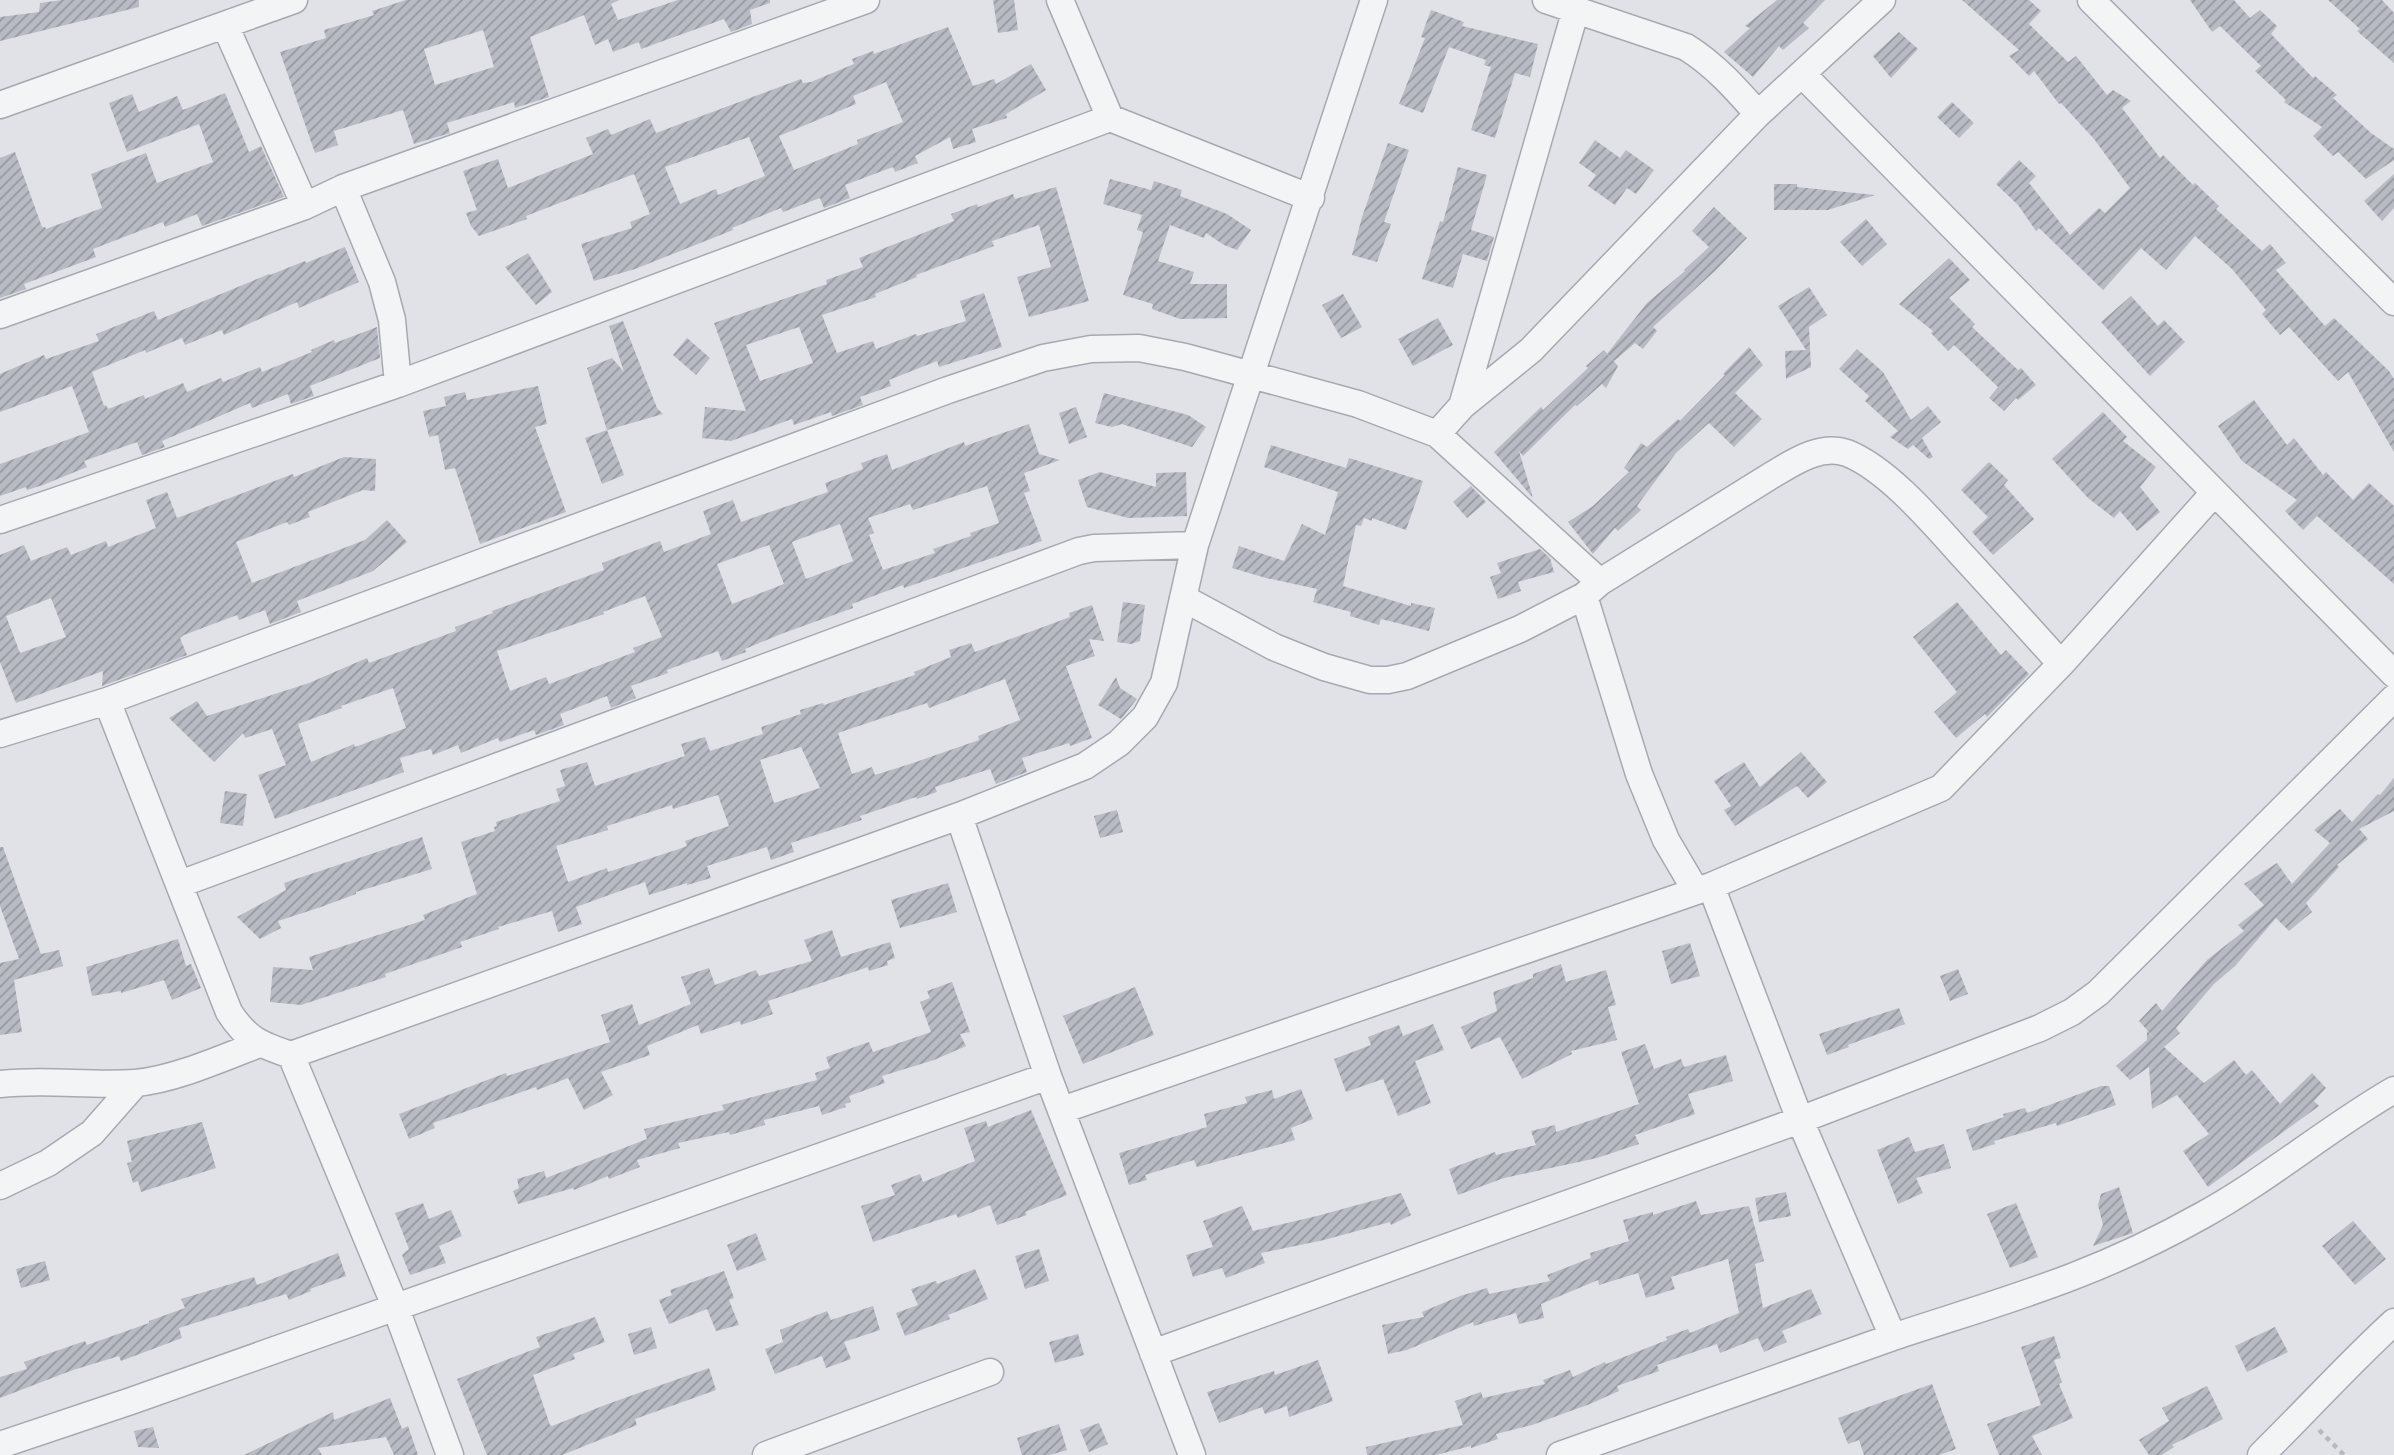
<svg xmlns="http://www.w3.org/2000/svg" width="2394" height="1455" viewBox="0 0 2394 1455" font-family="'Asap Condensed',sans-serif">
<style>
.building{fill:url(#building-hatch);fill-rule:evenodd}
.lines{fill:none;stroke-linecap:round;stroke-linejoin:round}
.street-casing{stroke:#a7a9b1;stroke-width:29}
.path{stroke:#b7b9be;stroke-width:4.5;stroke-dasharray:5 5;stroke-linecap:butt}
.street{stroke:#f3f4f6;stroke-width:26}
</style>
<defs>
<pattern id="building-hatch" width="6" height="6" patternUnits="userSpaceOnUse" patternTransform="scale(1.75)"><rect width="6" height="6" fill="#b8bbc4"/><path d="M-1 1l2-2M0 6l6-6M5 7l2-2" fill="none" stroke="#9698a0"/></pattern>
</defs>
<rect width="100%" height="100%" fill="#e1e2e8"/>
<path class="building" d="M62,0H139V7L0,41V17L39,12L40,3Z
M406,0H619L611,4L618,20L678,0H770V3L750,10L752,24L731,32L724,19L641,49L639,42L613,52L608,39L595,45L584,15L530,37L549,97L515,108L514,102L447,123L450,133L414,144L403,110L334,131L338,145L315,153L280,52L326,38L324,30L374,15L372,11ZM483,30L494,67L435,85L424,49Z
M993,0H1014L1018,30L998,33Z
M1777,0H1825L1803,23L1809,28L1783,50L1779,46L1753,77L1724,52L1750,28L1745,26Z
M1962,0H2029L2041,11L2029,24L2068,62L2076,56L2107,95L2113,90L2131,101L2122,108L2160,158L2163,155L2193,185L2195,183L2219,206L2216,209L2262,251L2270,244L2286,263L2276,270L2325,326L2334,318L2389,371L2394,379V452L2348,372L2338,381L2289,327L2280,335L2262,314L2266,310L2232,269L2195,236L2166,270L2141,248L2103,290L2039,228L2036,231L2018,205L1996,184L2019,160L2036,176L2029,183L2070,235L2099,208L2105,213L2130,188L2094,139L2061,103L2059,104L2034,71L2029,76L2009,56L2019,50Z
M2190,0H2234L2250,18L2260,10L2277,26L2271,34L2313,78L2315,76L2337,95L2333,98L2371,133L2394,149V160L2366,179L2338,152L2333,156L2313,136L2322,127L2284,102L2286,100L2255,71L2261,66L2220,26L2212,32Z
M2328,0H2382L2394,13V63L2357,31L2360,29Z
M1431,10L1464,22L1462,26L1538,44L1530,77L1515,73L1495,138L1471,130L1491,67L1484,65L1486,60L1449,47L1423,113L1399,104L1425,38L1421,37Z
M948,27L973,86L994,79L996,84L1031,64L1046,90L1006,114L1007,118L972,129L976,142L953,149L950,137L915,156L918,163L895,172L893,167L845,185L850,198L824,208L820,198L783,212L781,208L732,228L733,230L635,269L594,281L581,244L632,228L630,222L650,214L634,174L526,216L527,219L479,236L471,226L466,213L477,210L463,171L498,159L508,188L593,154L586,138L608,129L611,135L650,119L656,133L801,79L803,83L811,82L854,64L852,59L873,51L874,54ZM886,82L903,122L857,140L858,144L794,170L779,136L856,104L853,96ZM749,137L765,176L718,195L716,189L680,204L665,167Z
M1899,32L1918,49L1891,78L1873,56Z
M225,93L249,152L261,146L284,197L202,226L197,214L165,227L163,222L93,249L96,257L24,284L26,289L0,298V158L15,152L42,227H45L46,229L102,208L91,174L146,153L157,183L213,162L199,124L127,152L109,103L132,94L139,112L177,96L183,110Z
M1952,102L1974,123L1959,138L1937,117Z
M1595,140L1620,158L1626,150L1654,170L1636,194L1627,188L1615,205L1588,186L1596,175L1579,163Z
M1388,143L1409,150L1384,222L1391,224L1377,262L1352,255L1362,217Z
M1458,167L1487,175L1471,230L1494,237L1487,261L1463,254L1453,288L1422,279L1440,221L1443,222Z
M2394,174V208L2382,221L2364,201Z
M1110,179L1151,190L1154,181L1182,190L1180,196L1227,214L1251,230L1237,250L1224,245L1206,233L1204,238L1170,225L1158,261L1194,272L1190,284H1227V318L1180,319L1152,309L1153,304L1123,295L1143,232L1137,230L1142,215L1103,204Z
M1774,184H1797V187L1875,195L1828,210H1774Z
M1056,187L1089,301L1029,317L1017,277L1051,267L1039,225L992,241L994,246L916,275L917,277L875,294L876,297L822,315L837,353L873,341L876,349L916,334L917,336L966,321L960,301L984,293L1002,347L939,367L937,361L889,380L891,386L860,397L863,405L832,416L831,412L794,425L792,419L731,441L702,438L705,407L746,411L714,323L827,284L826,280L863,267L859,258L954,221L951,214L977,204L978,207L1013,194L1015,199ZM799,327L813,363L760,381L746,345Z
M1714,207L1747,238L1715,271L1653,327L1657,331L1643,349L1635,343L1614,361L1607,354L1647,303L1685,271L1684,270L1709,247L1692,231Z
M1866,219L1887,244L1862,266L1840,242Z
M345,247L359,282L299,308L297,302L224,335L222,330L185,345L182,338L146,353L145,350L92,372L104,406L106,405L108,409L144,395L145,399L183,383L187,392L221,378L223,382L260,367L262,372L312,352L311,350L334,340L335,343L377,327L380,358L310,386L314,396L291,404L288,394L252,408L250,403L162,441L165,447L142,455L137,442L84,461L87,467L43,485L27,490L26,487L0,496V464L89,432L72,386L0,412V374L44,355L46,359L99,341L96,334L154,311L158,320L269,274L270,275L305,261L306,263Z
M528,253L552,292L536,305L505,267Z
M1949,258L1970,280L1949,298L1975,324L1972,327L2018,370L2021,368L2036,385L2018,400L2016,398L2004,411L1989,398L1998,387L1954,345L1948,351L1931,333L1933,331L1899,304Z
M1809,287L1827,315L1809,327L1811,367L1786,379L1785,351L1806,350L1778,306Z
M1343,294L1362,327L1341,338L1322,305Z
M2131,296L2158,326L2164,320L2185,342L2150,376L2101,322Z
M1438,318L1453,345L1413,366L1398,339Z
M623,321L657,408L663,414L607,430L624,475L602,484L585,438L607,430L587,368L612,358L624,372L609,326Z
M687,338L710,358L696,375L673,355Z
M1749,347L1763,365L1735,393L1762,419L1734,447L1709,423L1676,453L1637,506L1641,510L1618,531L1615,528L1593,554L1568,522L1593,506L1629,472L1624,468L1641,443L1647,447L1678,419L1680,421L1725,375L1723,374Z
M1857,349L1883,372L1911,420L1928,406L1941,422L1922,438L1933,457L1929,459L1913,445L1908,449L1890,437L1898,431L1865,401L1869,396L1839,369Z
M1604,350L1618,366L1606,388L1602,384L1577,406L1575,405L1523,456L1519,451L1533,498L1494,452L1541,407L1543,410L1588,368L1586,366Z
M538,386L547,424L535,427L566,512L480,544L455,468L445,470L438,435L429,437L423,411L446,406L444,397L465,392L467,400Z
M1104,393L1188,415L1206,427L1192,447L1122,424L1112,427L1095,423Z
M2254,400L2287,445L2294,438L2323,475L2326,472L2353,500L2369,483L2394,506V584L2317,516L2303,530L2285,511L2297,500L2242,461L2218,426Z
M1076,407L1087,437L1069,444L1059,413Z
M2103,412L2127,437L2123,441L2156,467L2140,487L2160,512L2137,531L2120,511L2114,518L2088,498L2052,459Z
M1029,424L1039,454L1060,460L1024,473L1030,491L1024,493L1042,541L904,588L903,585L852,604L853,608L781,634L745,649L746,652L722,661L718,651L667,670L668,673L631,686L636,698L611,708L607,696L560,714L564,725L536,735L534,730L500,742L498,738L461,753L458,745L433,755L431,749L400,758L404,772L275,819L258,775L286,765L272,729L245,738L243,733L214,762L169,718L197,701L207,716L309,683L367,658L369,663L456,631L455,627L493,613L492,611L604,570L602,563L634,551L660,541L664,552L711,534L703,511L733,500L741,522L828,492L825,483L863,469L861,463L887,454L892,470L964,442L965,446ZM987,486L999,523L970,533L971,536L933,549L935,553L883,570L869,535L874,533L868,518L910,504L913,510ZM840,524L853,561L806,579L792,542ZM769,545L784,584L732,604L717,564ZM645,596L662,637L633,648L635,652L549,684L546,677L510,691L497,651L604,614L603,612ZM393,688L406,728L355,747L354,744L311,762L298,724L342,708L341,706Z
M1271,445L1346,468L1349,458L1423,481L1406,530L1372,518V521L1364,518L1361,526L1356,525L1343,586L1411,606V603L1435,608L1429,631L1381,619L1379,625L1350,616L1351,612L1313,602L1317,589L1266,578L1232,568L1239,546L1284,561L1302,524L1325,535L1338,492L1264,467Z
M344,457L376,459L375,491L363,490L308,512L310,517L289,525L287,522L236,542L252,583L365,540L387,520L407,542L373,571L297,601L301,612L270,624L265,610L239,620L237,615L184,635L180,638L187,655L102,686L103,671L16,703L0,662V555L24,545L31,561L67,547L71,555L106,541L108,547L156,528L146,500L167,492L177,518L293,474L294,477ZM51,598L66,637L20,653L6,616Z
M1989,462L2008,480L2004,485L2034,519L1993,555L1972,532L1988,517L1961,490Z
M1100,472L1156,487V473L1186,472L1187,516L1128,518L1087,507L1078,480Z
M1471,486L1486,502L1467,518L1453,502Z
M1540,549L1550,558L1554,572L1518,582L1521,591L1498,599L1490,577L1501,573L1497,563Z
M1123,602L1145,605L1140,641L1131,644L1117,642Z
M1957,602L2001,655L2006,650L2029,674L1987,717L1985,714L1956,738L1934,712L1957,692L1913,637Z
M1092,605L1104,641L1089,639L1095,656L1066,666L1092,738L1070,746L1069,743L1022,758L1027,772L996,784L990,769L935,787L937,792L917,799L916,797L860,816L862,820L791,843L794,852L771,860L767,847L707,866L711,878L687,885V883L649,895L645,882L576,907L582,924L558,932L552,911L498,927L499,929L460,942L462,947L385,974L386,977L301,1005L270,1002L273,967L313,970L309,957L425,920L423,915L477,894L461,842L495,831L494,827L497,826L496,822L560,801L556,789L565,786L560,770L587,762L595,786L685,756L681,744L705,737L710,751L763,734L761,727L801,714L800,710L823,703L824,705L915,675L914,672L951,657L949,650L971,643L975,652L1070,617L1069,613ZM1005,679L1020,720L978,736L979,740L913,763L875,775L872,767L852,774L838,733L927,703L929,708ZM801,747L820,788L774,803L760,760ZM718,795L729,826L685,841L687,846L676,850L608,872L607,868L568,882L556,846L608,830L607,826L672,805L673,809Z
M1116,677L1120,688L1137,699L1121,719L1098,705Z
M1801,752L1827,782L1808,798L1797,786L1735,826L1724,810L1731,806L1714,781L1744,762L1760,787Z
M2394,778V811L2359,829L2368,839L2337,865L2339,867L2306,903L2312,912L2289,931L2276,918L2235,966L2214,984L2176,1028L2180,1033L2164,1047L2204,1083L2234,1060L2246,1075L2252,1070L2280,1104L2312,1073L2326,1088L2314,1101L2319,1106L2208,1187L2183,1151L2209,1134L2177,1095L2152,1109L2149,1067L2130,1080L2116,1066L2147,1040V1031L2155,1039L2139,1021L2156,1003L2162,1011L2207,960L2244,931L2238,925L2264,905L2244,884L2277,863L2292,884L2330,843L2314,830L2340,809L2352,822L2378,794L2380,795Z
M225,791L247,794L243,826L220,823Z
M1117,810L1123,832L1100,838L1094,816Z
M422,837L432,869L356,892V894L321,907L278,921L281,928L260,939L237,917L286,890L284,883Z
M0,847H3L41,954L59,950L63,966L14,980L22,1032L0,1035V963L19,959L0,906Z
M948,883L957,912L900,928L891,900Z
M832,930L841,957L890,942L895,958L887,961L888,965L869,971L868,967L768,1001L773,1014L741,1025L740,1021L701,1034L698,1025L647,1046L650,1055L601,1072L613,1095L584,1110L568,1078L537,1090L536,1087L433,1123L435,1128L409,1139L399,1114L482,1082L506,1073L507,1076L610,1042L601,1015L632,1004L639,1025L691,1004L681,977L709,968L715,985L756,970L759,976L812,961L804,940Z
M178,939L186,966L191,964L201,988L172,1000L164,980L121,993V991L92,996L86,967Z
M1690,943L1700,976L1671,984L1662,951Z
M1561,964L1566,982L1606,970L1616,1005L1608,1007L1617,1040L1571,1051L1572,1054L1522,1079L1500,1037L1471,1049L1461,1027L1497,1011L1493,992L1533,978V974Z
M1958,969L1968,994L1950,1001L1940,976Z
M952,982L970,1032L960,1034L966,1046L934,1060L882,1076L885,1083L849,1096L851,1102L845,1104L846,1107L822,1115L819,1106L764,1120L765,1125L730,1135L729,1132L678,1143L680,1148L637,1160L640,1167L609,1179L608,1176L574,1190L573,1188L518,1204L513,1191L519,1188L517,1179L544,1171L546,1178L647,1139L644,1129L724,1110L722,1105L817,1080L815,1073L830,1068L826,1057L869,1042L873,1052L931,1032L920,1002L930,998L927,991Z
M1135,987L1154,1035L1083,1064L1063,1016Z
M1899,1008L1905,1024L1848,1045L1849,1047L1827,1055L1819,1034Z
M1433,1024L1444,1050L1415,1061L1431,1103L1398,1116L1383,1079L1346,1092L1334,1059L1371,1045L1368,1037L1399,1025L1403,1036Z
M1645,1044L1654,1069L1681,1059L1684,1067L1726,1055L1733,1081L1688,1094L1695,1114L1635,1135L1639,1144L1597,1158L1504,1178L1458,1195L1449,1169L1495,1152L1496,1155L1536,1145L1531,1131L1555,1125L1556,1132L1639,1104L1621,1052Z
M2101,1086H2109L2116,1105L2057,1126L2056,1123L1994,1141L1995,1144L1973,1151L1966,1130L2004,1117L2003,1114L2025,1108L2027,1113Z
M1301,1089L1313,1119L1291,1128L1295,1140L1197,1167L1194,1160L1145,1175L1147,1180L1129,1185L1119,1153L1207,1127L1204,1114L1247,1103L1245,1097L1272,1090L1274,1099Z
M1031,1110L1067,1195L1025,1212L1027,1215L997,1225L990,1205L958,1218L956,1214L873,1242L861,1206L895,1195L891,1185L920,1174L923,1182L975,1161L964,1128L986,1121L988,1127Z
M202,1122L216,1168L141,1192L138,1181L133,1183L127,1163L132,1162L127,1141Z
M1909,1137L1915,1152L1944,1144L1951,1168L1916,1178L1923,1193L1898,1204L1877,1150Z
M2119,1187L2133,1233L2093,1246L2103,1225L2098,1205L2101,1194Z
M1786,1192L1791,1216L1759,1222L1755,1198Z
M1401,1193L1411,1215L1391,1225L1390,1222L1324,1240L1261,1253L1265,1263L1226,1278L1222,1268L1193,1277L1186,1255L1213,1247L1203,1221L1242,1206L1253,1231L1317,1216Z
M1696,1201L1701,1215L1749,1206L1764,1261L1755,1264L1763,1308L1811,1289L1822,1314L1782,1331L1787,1342L1764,1352L1758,1338L1720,1353L1717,1344L1657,1365L1659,1371L1617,1386L1619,1391L1590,1404L1532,1425L1496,1434L1498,1439L1471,1448V1446L1436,1455H1367L1366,1447L1463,1425L1455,1401L1481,1392L1483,1398L1545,1384L1543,1380L1570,1370L1573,1377L1605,1362L1606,1364L1667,1340L1666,1337L1688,1329L1690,1333L1739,1313L1728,1259L1671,1277L1675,1289L1646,1298L1638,1273L1599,1285L1598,1280L1541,1304L1544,1318L1519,1324L1516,1313L1474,1326L1473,1322L1407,1350L1388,1354L1382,1325L1424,1317L1422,1312L1460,1296L1487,1288L1489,1294L1550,1281L1547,1275L1591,1258L1590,1253L1629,1241L1623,1220L1653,1212V1215Z
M423,1203L429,1219L451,1210L462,1236L439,1246L446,1263L410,1275L402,1255L409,1249L395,1213Z
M2016,1203L2038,1257L2010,1268L1987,1214Z
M2353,1221L2386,1259L2355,1285L2322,1246Z
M756,1233L766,1260L737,1271L727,1245Z
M1039,1249L1049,1281L1025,1289L1015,1256Z
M338,1253L346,1276L310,1289L311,1291L289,1300L286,1294L179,1328L182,1338L121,1361L119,1356L73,1370L0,1398V1377L27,1369L24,1362L85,1341L87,1345L149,1323V1321L185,1308L181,1299L254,1277L257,1285Z
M45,1261L50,1280L21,1288L16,1269Z
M975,1269L988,1299L948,1315L950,1319L905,1336L896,1313L918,1305L911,1289L936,1281L937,1284Z
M724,1271L734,1298L729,1300L739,1325L716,1331L707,1309L669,1324L659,1300L672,1295L670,1290Z
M873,1306L880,1330L844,1342L851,1359L826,1368L822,1356L775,1374L765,1349L783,1342L780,1330L827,1311L831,1320Z
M595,1317L605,1342L573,1354L575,1359L533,1375L550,1425L552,1426L605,1405L709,1368L716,1390L635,1419L637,1425L562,1455H487L457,1379L540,1347L536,1337Z
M651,1327L657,1348L634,1355L628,1334Z
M2275,1327L2288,1352L2247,1372L2235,1346Z
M1078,1334L1084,1355L1055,1363L1049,1342Z
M2054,1336L2061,1358L2054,1360L2062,1382L2059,1384L2073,1418L2032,1436L2042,1455H1999L1987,1424L2041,1405L2021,1347Z
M1318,1360L1333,1401L1289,1417L1287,1406L1265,1414L1262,1407L1219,1423L1207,1392L1274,1371L1275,1375Z
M1932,1384L1956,1449L1939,1455H1864L1859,1440L1848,1444L1838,1418Z
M2207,1386L2223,1419L2172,1445L2174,1447L2162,1455H2149L2139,1440L2169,1421L2162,1408Z
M390,1398L402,1429L408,1426L418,1455H394L386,1437L318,1448L322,1455H244L333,1412L334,1420Z
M1099,1423L1108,1444L1089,1452L1080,1430Z
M1059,1424L1067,1450L1050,1455H1022L1017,1438Z
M153,1427L159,1448L138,1447L134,1431Z"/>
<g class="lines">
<g class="street-casing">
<path id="street" d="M1060,0L1110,118L1311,198
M1546,0L1686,47C1715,65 1736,89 1758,114
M2091,0L2394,302
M225,25L305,206
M1803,75L2394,674
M0,105L294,0
M343,188L382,282L392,320L398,384
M0,315L305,206L343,188L866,0
M1462,406L1576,9
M1437,434L1600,582
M0,520L398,384L1110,118
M1584,596L1639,774L1666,840L1696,891
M1183,598L1274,647L1324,667L1370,680H1388L1407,676L1520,629L1584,596L1600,582L1772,475C1794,462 1820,444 1847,453C1888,469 1934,524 1963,556C1996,592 2029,628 2061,664
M107,701L229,1012C247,1040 261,1045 291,1055L959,816L1085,766L1119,743L1145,717L1164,683L1195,545L1374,0
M0,734L107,701L948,390L1043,358L1091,349L1139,348L1185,357L1358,404L1437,434L1462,406L1531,350L1758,114L1882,0
M959,816L1048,1076L1192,1455
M180,884L1079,551L1094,548L1195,545
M291,1055L395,1306L450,1455
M0,1084C45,1079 90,1086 135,1083C173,1080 223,1058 259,1044
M1062,1110L1711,886L1941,788L2061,664L2214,493
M0,1186L48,1163L92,1133L136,1083
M1893,1337C1953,1317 2015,1299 2074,1276C2118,1259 2162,1238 2203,1215C2270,1178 2328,1128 2394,1090
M1153,1353L1800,1120L2040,1028L2072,1012L2098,993L2394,698
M0,1445L131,1401L1048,1076
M766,1455L990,1372
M1560,1455L1893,1337L1800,1120L1711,886
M2261,1455C2306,1411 2348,1364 2394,1322"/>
</g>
<path class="path" d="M2319,1430L2344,1455"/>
<use href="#street" class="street"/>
</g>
</svg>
